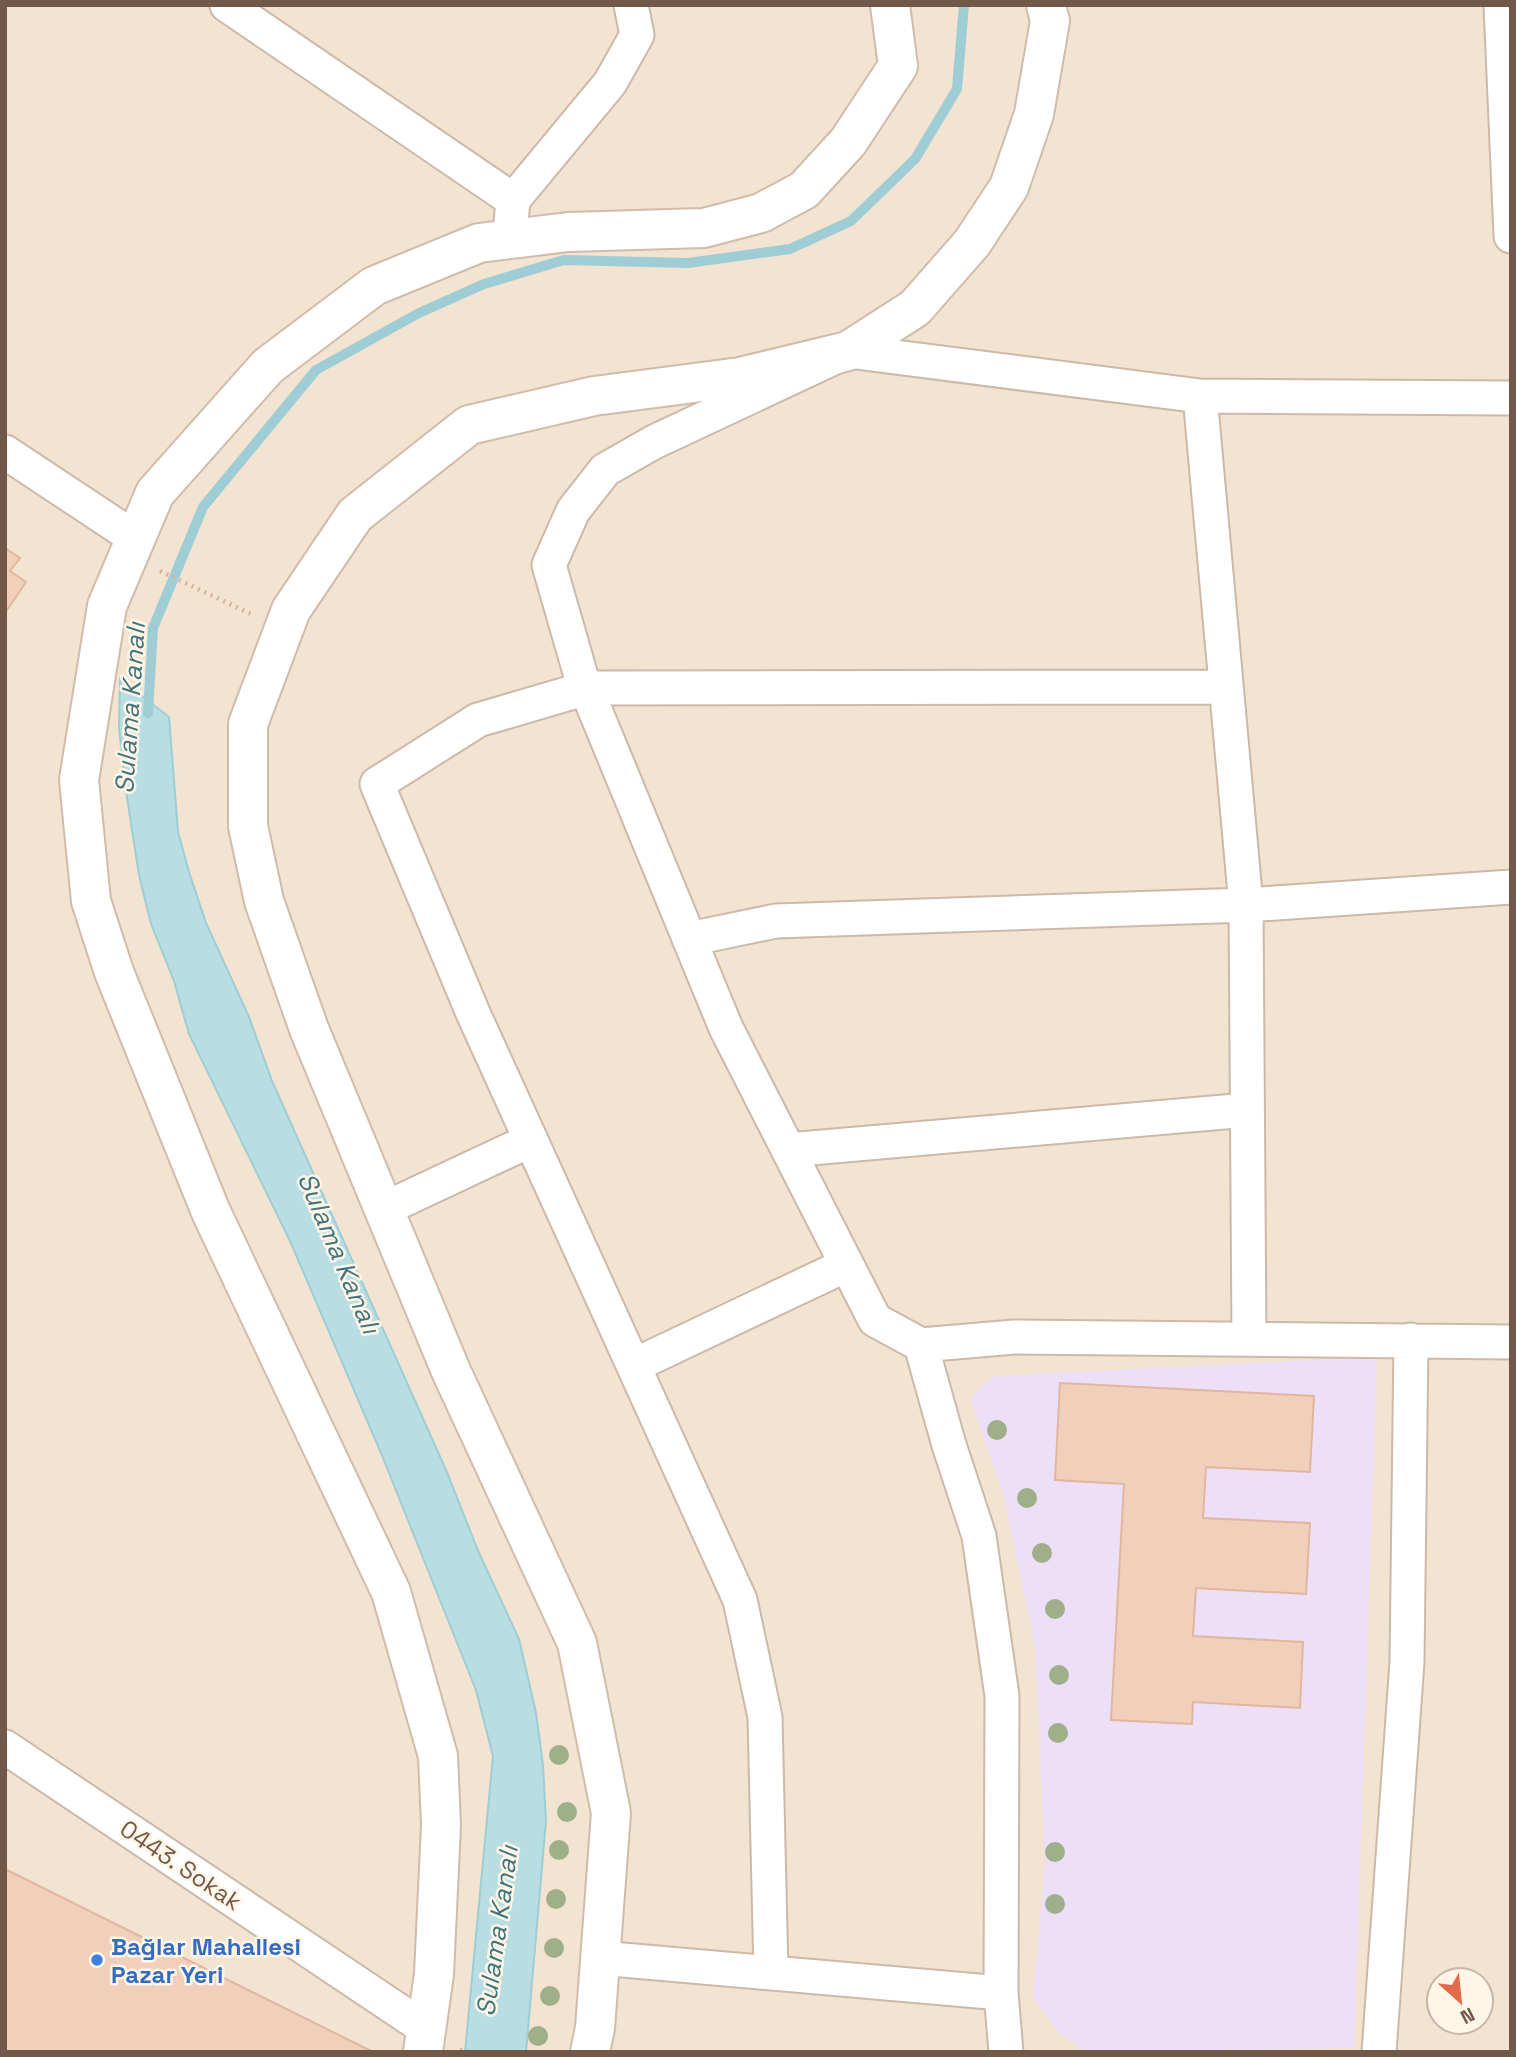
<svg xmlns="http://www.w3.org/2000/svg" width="1516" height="2057" viewBox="0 0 1516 2057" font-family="'Space Grotesk',sans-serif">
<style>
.residential{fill:#f3e3d1;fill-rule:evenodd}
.education{fill:#eedff8}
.water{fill:#b8dee4;stroke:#9ecdd6;stroke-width:2}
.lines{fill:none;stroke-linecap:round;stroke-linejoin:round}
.stream{stroke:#9ecdd6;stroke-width:10}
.building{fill:#f0d0bb;stroke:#e2b69c;stroke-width:2}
.street-casing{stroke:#ccb9a9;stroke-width:37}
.secondary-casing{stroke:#d1bbaa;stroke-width:42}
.path{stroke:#d5b39e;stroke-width:4.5;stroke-dasharray:2 5;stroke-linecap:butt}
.street{stroke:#fff;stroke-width:33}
.secondary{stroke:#fff;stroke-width:38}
.tree{fill:#9eaf8a}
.shop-dot{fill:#3f7fe0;stroke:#fff6e8;stroke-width:2.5}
.labels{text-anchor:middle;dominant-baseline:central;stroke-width:5;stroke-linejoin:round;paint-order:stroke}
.street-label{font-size:24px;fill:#725849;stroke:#fff6e8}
.shop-label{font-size:24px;font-weight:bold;fill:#366cbe;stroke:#fff6e8;text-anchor:start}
.water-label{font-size:26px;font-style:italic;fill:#41757f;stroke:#fff6e8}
</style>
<rect width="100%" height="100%" fill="#fbf2e2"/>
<path class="residential" d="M5,5H1511V2052H5ZM1439,1980H1481V2022H1439Z"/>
<path class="education" d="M1377,1357L1354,2048L1086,2052L1059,2033L1033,1997L1045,1864L1035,1646L1004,1497L970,1398L993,1376Z"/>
<path class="water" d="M120,679L169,717L178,832L189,872L206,923L249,1017L272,1081L446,1470L479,1553L519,1639L536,1713L543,1765L546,1821L526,2052H465L493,1756L476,1690L381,1453L290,1241L189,1034L174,981L151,924L139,875L126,791L119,728Z"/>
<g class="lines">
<path class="stream" d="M148,713L153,628L203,507L316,370L419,313L484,284L564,260L688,263L790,249L851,221L915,159L957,89L964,5"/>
</g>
<path class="building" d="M5,548L20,558L10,571L26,582L5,613Z
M1060,1383L1314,1396L1310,1472L1206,1467L1203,1518L1310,1523L1306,1594L1196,1588L1193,1636L1303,1642L1300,1708L1193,1702L1192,1724L1111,1720L1124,1484L1055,1480Z
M5,1869L373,2052H5Z"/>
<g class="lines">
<g class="street-casing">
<path id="street" d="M227,5L513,200
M1501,5L1511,236
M511,223L513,200L610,83L637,35L631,5
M1200,396L1246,905L1249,1339
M5,452L135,538
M689,939L776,921L1246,905L1511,887
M788,1150L1247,1110
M384,1209L531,1140
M921,1345L1014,1337L1511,1342
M635,1365L846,1265
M5,1747L426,2029
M600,1958L1001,1993
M771,1973L765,1717L740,1600L473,1013L377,784L478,720L587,688L1226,687
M1006,2052L1001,1993L1002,1696L979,1536L949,1445L921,1345L875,1320L726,1028L581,676L549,565L573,511L605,470L654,442L848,351L1200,396L1511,398
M1379,2052L1407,1662L1411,1340"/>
</g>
<g class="secondary-casing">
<path id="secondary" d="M423,2052L434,1974L441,1825L438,1756L391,1592L211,1212L114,972L91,901L79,780L107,606L155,493L268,366L374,286L479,243L568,232L704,228L761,213L804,190L848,142L898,66L890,5
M590,2052L595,2028L611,1813L577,1643L451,1371L309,1029L264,901L248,826V724L291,610L355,515L469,425L594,396L740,377L848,351L915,308L972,243L1009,187L1034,114L1050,21L1046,5"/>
</g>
<path class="path" d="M160,571L251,614
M460,2050L472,2052"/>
<use href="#street" class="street"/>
<use href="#secondary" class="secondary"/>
</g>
<g class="tree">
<circle cx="997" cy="1430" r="10"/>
<circle cx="1027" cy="1498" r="10"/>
<circle cx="1042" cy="1553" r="10"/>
<circle cx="1055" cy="1609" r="10"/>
<circle cx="1059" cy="1675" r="10"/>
<circle cx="1058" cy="1733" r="10"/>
<circle cx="559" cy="1755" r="10"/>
<circle cx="567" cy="1812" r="10"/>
<circle cx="559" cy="1850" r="10"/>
<circle cx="1055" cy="1852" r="10"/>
<circle cx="556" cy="1899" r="10"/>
<circle cx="1055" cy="1904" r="10"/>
<circle cx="554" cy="1948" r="10"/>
<circle cx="550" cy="1996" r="10"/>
<circle cx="538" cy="2036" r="10"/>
</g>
<circle class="shop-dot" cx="97" cy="1960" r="7"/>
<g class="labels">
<g class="street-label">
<text transform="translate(181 1865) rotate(34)">0443. Sokak</text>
</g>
<g class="shop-label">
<text x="111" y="1946">Bağlar Mahallesi<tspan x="111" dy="28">Pazar Yeri</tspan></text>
</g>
<g class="water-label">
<text transform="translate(130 708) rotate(-86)">Sulama Kanalı</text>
<text transform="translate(339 1253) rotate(67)">Sulama Kanalı</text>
<text transform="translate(497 1931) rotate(-82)">Sulama Kanalı</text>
</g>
</g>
<rect width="1516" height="2057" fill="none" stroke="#725849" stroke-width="14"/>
<g transform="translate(1460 2001) rotate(153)"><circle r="33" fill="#fff6e8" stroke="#c7b7a8" stroke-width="2"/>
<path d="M0-5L12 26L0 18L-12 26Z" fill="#e36b4a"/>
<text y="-10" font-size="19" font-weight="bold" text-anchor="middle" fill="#725849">N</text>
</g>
</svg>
